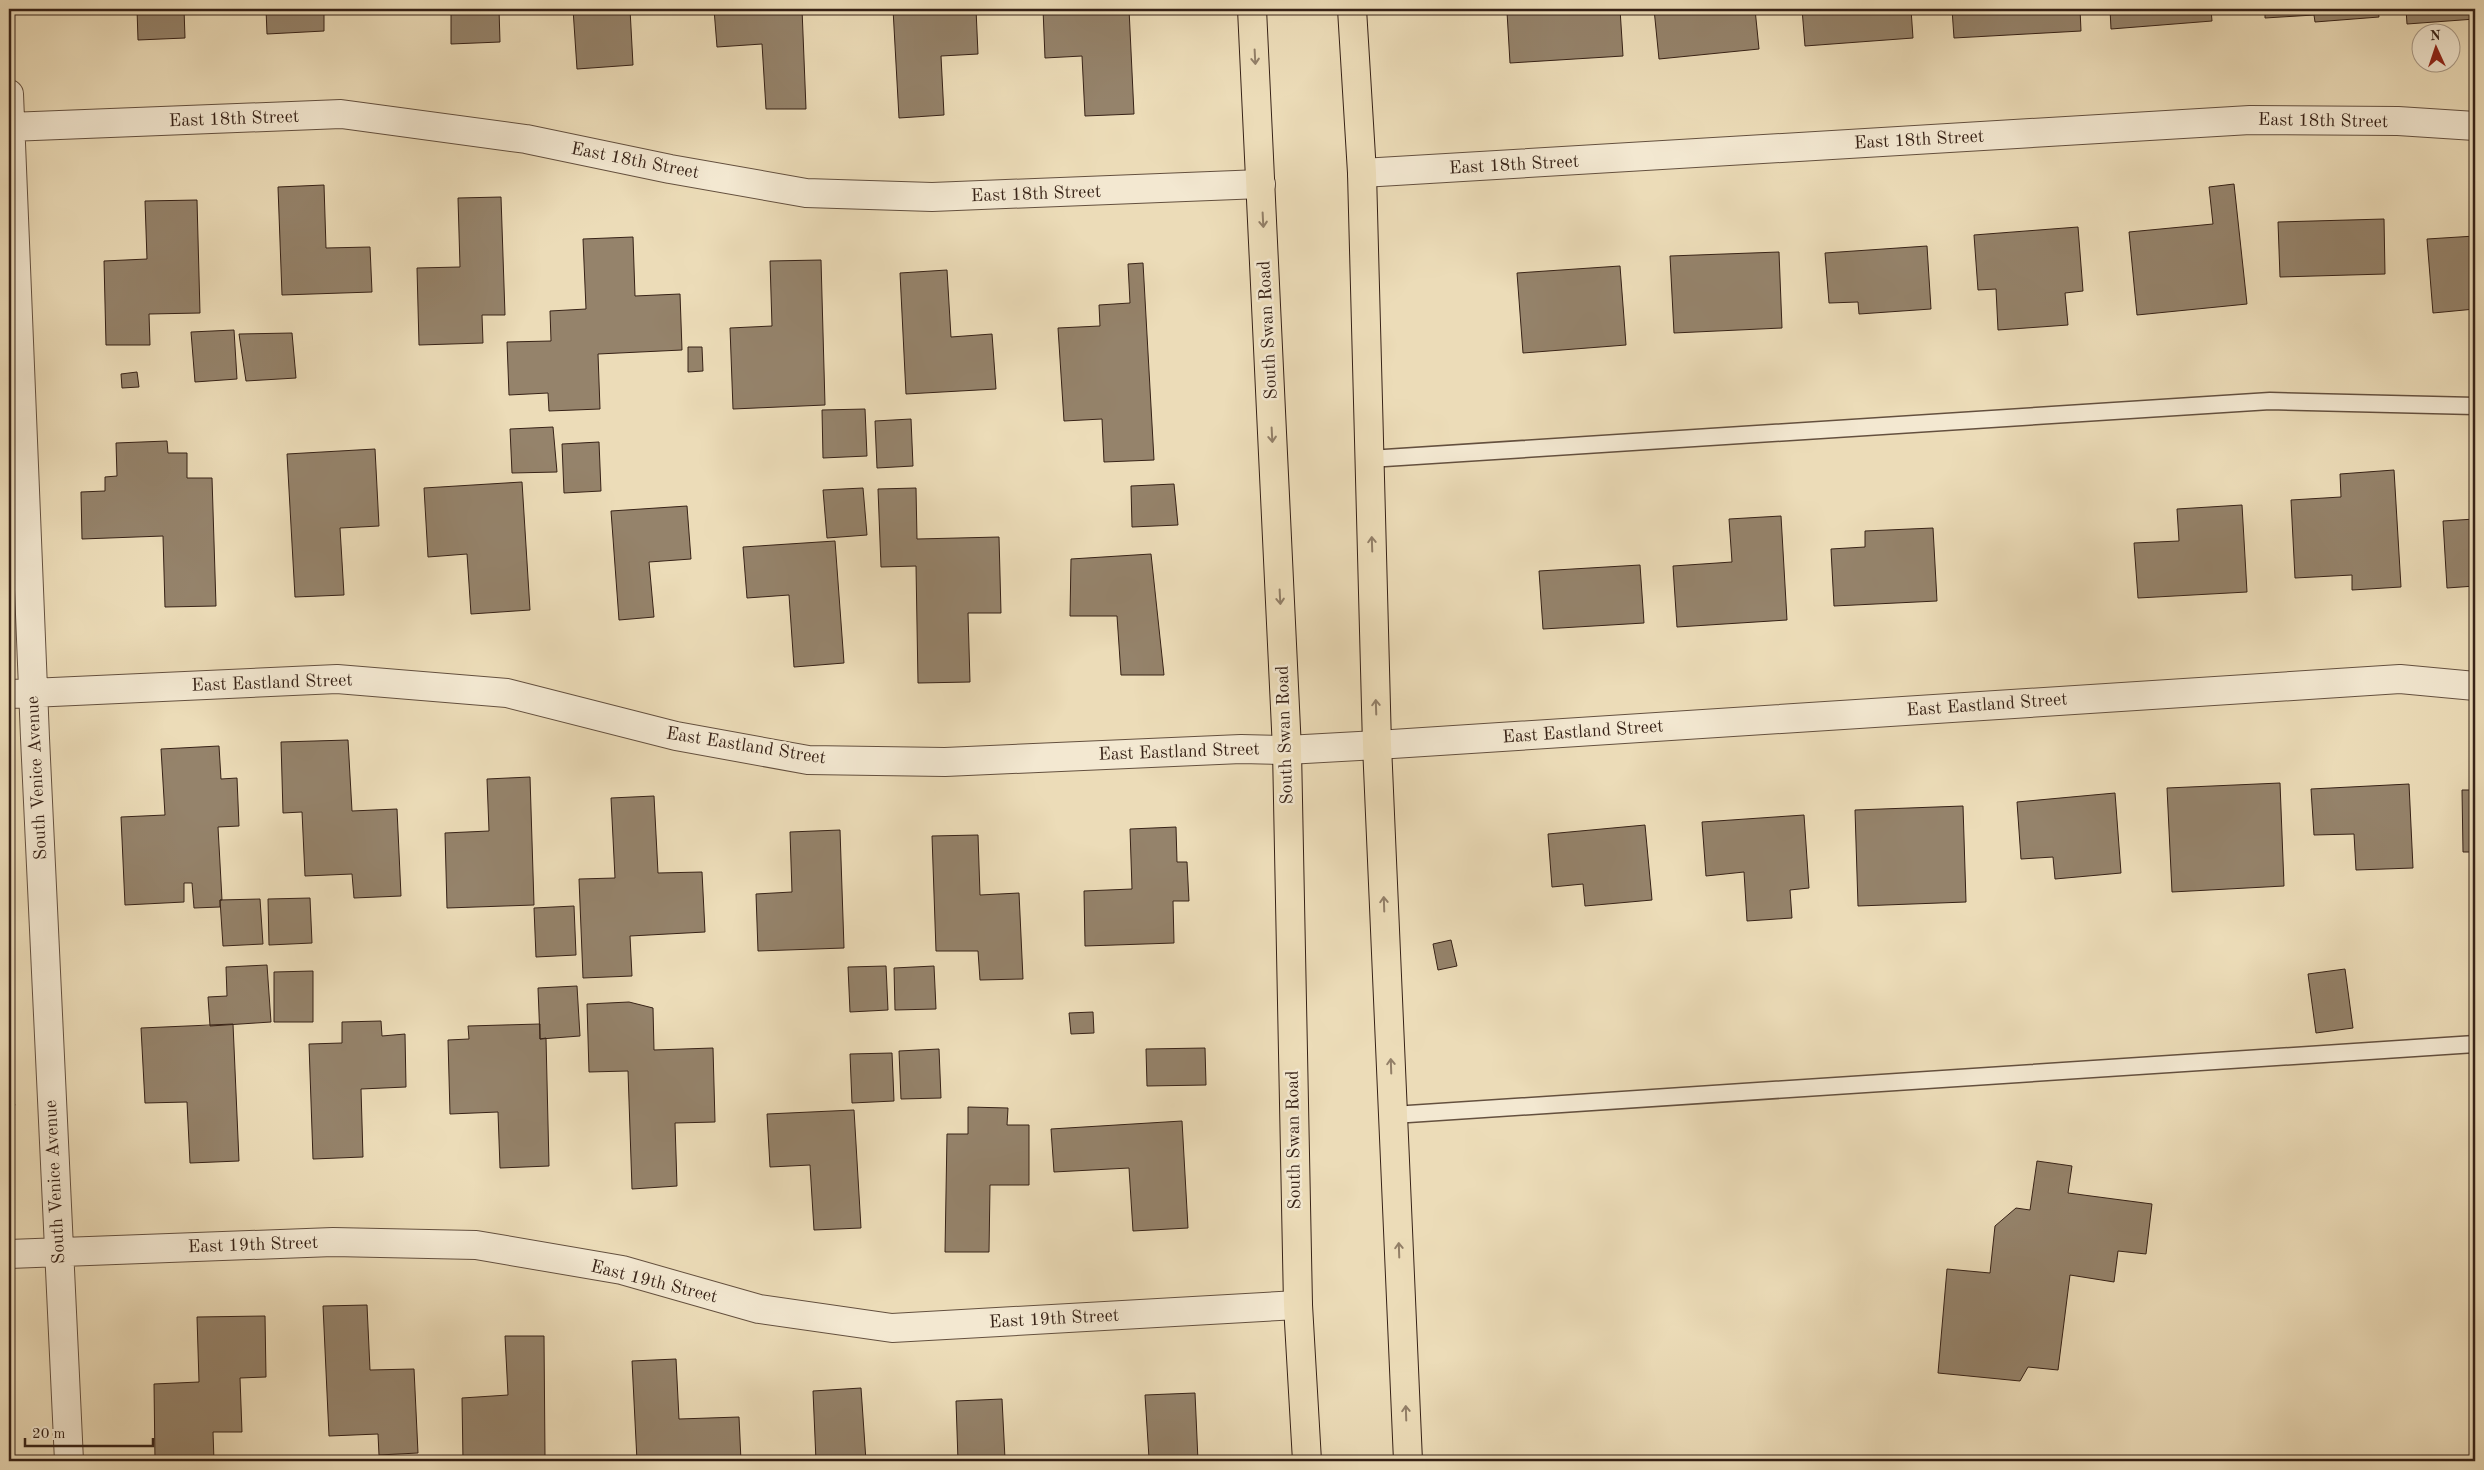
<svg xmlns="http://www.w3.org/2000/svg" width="2484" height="1470" viewBox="0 0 2484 1470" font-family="'Old Standard TT',serif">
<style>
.building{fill:#95836b;stroke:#372217}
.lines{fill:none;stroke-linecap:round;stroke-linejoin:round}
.lane-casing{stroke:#64503f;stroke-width:19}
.street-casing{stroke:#64503f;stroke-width:30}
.primary-casing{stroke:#372217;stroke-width:30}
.path{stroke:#372217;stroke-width:3;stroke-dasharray:4 2.5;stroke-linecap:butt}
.lane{stroke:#f3e8d1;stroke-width:16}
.street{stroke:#f3e8d1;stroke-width:28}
.primary{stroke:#ecdcb8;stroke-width:28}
.oneway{stroke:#927f68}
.labels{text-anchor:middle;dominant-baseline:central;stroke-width:5;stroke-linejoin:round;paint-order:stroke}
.street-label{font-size:18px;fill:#372217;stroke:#f3e8d1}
</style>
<rect width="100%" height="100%" fill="#ecdcb8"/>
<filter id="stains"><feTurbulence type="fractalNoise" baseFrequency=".004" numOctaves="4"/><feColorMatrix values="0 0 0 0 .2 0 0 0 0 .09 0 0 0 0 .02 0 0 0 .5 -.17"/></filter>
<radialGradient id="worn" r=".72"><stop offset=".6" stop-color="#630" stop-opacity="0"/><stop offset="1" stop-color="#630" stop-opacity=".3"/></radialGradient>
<path class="building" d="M137,9H184L185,38L138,40Z
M266,9H324V31L267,34Z
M451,9H499L500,42L451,44Z
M573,9H630L633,65L577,69Z
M714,9H802L806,109H766L762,44L717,47Z
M893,9H976L978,54L941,56L944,115L899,118Z
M1043,9H1129L1134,114L1085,116L1082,56L1045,58Z
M1549,9H1620L1623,56L1510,63L1507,12Z
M1654,9H1755L1759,49L1659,59Z
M1802,9H1911L1913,38L1805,46Z
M1952,9H2080L2081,31L1954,38Z
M2110,9H2211L2212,21L2111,29Z
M2265,9H2378L2379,17L2315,22L2314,15L2265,18Z
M2406,9H2475V19L2407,24Z
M2234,184L2247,304L2137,315L2129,232L2213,224L2209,187Z
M324,185L326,248L370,247L372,292L282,295L278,187Z
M501,197L505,315H482L483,343L419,345L417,268L460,267L458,198Z
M197,200L200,313L149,314L150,345H106L104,261L147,259L145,201Z
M2384,219L2385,274L2280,277L2278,222Z
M2078,227L2083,291L2065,293L2068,325L1998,330L1996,289L1978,290L1974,235Z
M2475,236V309L2433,313L2427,239Z
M633,237L635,296L680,294L682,350L598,354L600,409L549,411L548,393L509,395L507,342L551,341L550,311L586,309L583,239Z
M1927,246L1931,309L1859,314L1858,302L1829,303L1825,253Z
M1779,252L1782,328L1674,333L1670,256Z
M821,260L825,405L733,409L730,328L772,326L770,261Z
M1143,263L1154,460L1104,462L1102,419L1064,421L1058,328L1100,326L1099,305L1130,303L1128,264Z
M1620,266L1626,345L1523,353L1517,273Z
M947,270L951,337L992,334L996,389L906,394L900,273Z
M234,330L237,379L195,382L191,332Z
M292,333L296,378L246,381L239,334Z
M688,347H702L703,371L688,372Z
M137,372L139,387L122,388L121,374Z
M865,409L867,456L823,458L822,410Z
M911,419L913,466L877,468L875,421Z
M553,427L557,472L512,473L510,429Z
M167,441L168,453H187V478H212L216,606L165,607L163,536L82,539L81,492L105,491V477L117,476L116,443Z
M599,442L601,491L564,493L562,444Z
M375,449L379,526L340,528L344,595L295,597L287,454Z
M2394,470L2401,587L2352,590V575L2295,578L2291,500L2341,497L2340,474Z
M522,482L530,610L471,614L467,554L428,557L424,488Z
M1174,484L1178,525L1132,527L1131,486Z
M863,488L867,535L827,538L823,490Z
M916,488L917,539L999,537L1001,613H968L970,682L918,683L916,566L881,567L878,489Z
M2242,505L2247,592L2138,598L2134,543L2179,541L2177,509Z
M687,506L691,559L649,562L654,617L619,620L611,511Z
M1781,516L1787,620L1677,627L1673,566L1732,562L1729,519Z
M2475,519V586L2447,588L2443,521Z
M1933,528L1937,601L1834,606L1831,549L1865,547V531Z
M835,541L844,663L794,667L789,595L747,598L743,547Z
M1151,554L1164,675H1121L1117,616H1070L1071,559Z
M1640,565L1644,623L1543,629L1539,571Z
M348,740L352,811L397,809L401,896L354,898L352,874L305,876L302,812L283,813L281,742Z
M219,746L221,779L237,778L239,826L218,827L222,900H220V907L194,908L192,883H184V902L125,905L121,817L165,815L161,749Z
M530,777L534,905L447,908L445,833L489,831L487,779Z
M2280,783L2284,886L2172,892L2167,788Z
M2409,784L2413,868L2356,870L2354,834L2314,835L2311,789Z
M2462,790H2475V852H2463Z
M2115,793L2121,873L2055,879L2053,857L2021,859L2017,802Z
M654,796L658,873L702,872L705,932L630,936L632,976L583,978L579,879L615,878L611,798Z
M1963,806L1966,902L1858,906L1855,810Z
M1804,815L1809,888L1790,890L1792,918L1747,921L1744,872L1706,876L1702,822Z
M1645,825L1652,900L1585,906L1583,884L1552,887L1548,834Z
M1176,827L1177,862H1187L1189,901H1173L1174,943L1085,946L1084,891L1132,889L1130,829Z
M840,830L844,948L758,951L756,894L792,892L790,832Z
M978,835L980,895L1019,893L1023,979L980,980L978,951H936L932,836Z
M310,898L312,943L269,945L268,899Z
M260,899L263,944L223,946L220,900Z
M574,906L576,955L536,957L534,908Z
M1451,940L1457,966L1438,970L1433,944Z
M267,965L271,1022L210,1026L208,997L227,996L226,967Z
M886,966L888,1010L850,1012L848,967Z
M934,966L936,1009L895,1010L894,968Z
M2345,969L2353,1028L2316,1033L2308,974Z
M313,971V1022H274V972Z
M577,986L580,1036L540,1039L538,988Z
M629,1002L653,1008L654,1050L713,1048L715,1122L675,1123L677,1186L632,1189L628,1071L589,1072L587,1004Z
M1093,1012L1094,1033L1071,1034L1069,1013Z
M381,1021L382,1036L405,1034L406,1087L361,1089L363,1157L313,1159L309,1044L342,1043V1022Z
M233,1024L239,1161L190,1163L187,1102L145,1103L141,1028Z
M540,1024V1039L546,1038L549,1166L500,1168L498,1112L450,1114L448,1040L469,1039L468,1026Z
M1205,1048L1206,1085L1147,1086L1146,1049Z
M939,1049L941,1098L901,1099L899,1051Z
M892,1053L894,1101L852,1103L850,1054Z
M968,1107L1008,1108L1007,1125H1029V1185H990L989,1252H945L947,1134H968Z
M854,1110L861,1228L814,1230L810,1165L770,1167L767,1114Z
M1182,1121L1188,1228L1133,1231L1129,1168L1054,1172L1051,1129Z
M2037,1161L2072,1166L2068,1193L2152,1204L2146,1254L2118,1251L2114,1282L2070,1275L2058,1370L2028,1367L2020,1381L1938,1373L1947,1269L1990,1273L1995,1226L2016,1208L2030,1210Z
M367,1305L370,1370L414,1369L418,1453L379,1455L378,1434L329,1436L323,1306Z
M265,1316L266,1377L240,1378L242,1432H213L214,1461H155L154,1384L199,1382L197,1317Z
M505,1336H544L545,1457H512L511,1461H463L462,1398L508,1395Z
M676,1359L679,1419L739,1417L741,1461H637L632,1361Z
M861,1388L866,1461H816L813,1391Z
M1195,1393L1198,1461H1105L1149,1458L1145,1395Z
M1002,1399L1005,1459L1044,1457V1461H958L956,1401Z
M350,1457V1461H275Z"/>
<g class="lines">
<g class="lane-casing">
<path id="lane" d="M1369,459L2270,401L2475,406
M1393,1115L2475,1044"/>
</g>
<g class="street-casing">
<path id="street" d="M9,94L35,738L69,1461
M9,127L341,114L526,139L670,169L806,193L932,197L1261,184
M1362,173L2250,120L2398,121L2475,126
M9,694L337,679L507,693L676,736L808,760L945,762L1241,749L1287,750L1377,745L2400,679L2475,686
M9,1254L333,1242L476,1245L622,1270L759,1309L892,1328L1298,1305"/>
</g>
<g class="primary-casing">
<path id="primary" d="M1252,9L1287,750L1298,1305L1307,1461
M1352,9L1362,173L1377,745L1408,1461"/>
</g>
<path class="path" d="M9,1120L14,1104"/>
<use href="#lane" class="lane"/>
<use href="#street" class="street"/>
<use href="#primary" class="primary"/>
</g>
<defs><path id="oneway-shaft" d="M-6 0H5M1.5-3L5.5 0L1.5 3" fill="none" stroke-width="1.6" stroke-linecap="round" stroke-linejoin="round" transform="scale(1.25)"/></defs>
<g class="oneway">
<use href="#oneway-shaft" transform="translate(1255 57) rotate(87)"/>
<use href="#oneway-shaft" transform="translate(1263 220) rotate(87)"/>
<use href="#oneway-shaft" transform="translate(1272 435) rotate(87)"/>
<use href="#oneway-shaft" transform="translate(1372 544) rotate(-92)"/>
<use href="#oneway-shaft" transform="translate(1280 597) rotate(87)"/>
<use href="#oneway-shaft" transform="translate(1376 707) rotate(-92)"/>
<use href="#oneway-shaft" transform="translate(1384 904) rotate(-92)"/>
<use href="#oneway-shaft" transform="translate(1391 1066) rotate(-92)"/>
<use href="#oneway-shaft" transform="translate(1399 1250) rotate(-92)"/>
<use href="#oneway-shaft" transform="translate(1406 1413) rotate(-92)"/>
</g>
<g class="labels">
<g class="street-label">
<text transform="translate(234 119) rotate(-2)">East 18th Street</text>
<text transform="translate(2323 121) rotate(1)">East 18th Street</text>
<text transform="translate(1919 140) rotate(-3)">East 18th Street</text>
<text transform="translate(635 161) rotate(11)">East 18th Street</text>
<text transform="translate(1514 165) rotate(-3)">East 18th Street</text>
<text transform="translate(1036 194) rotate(-2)">East 18th Street</text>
<text transform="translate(1268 330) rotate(-93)">South Swan Road</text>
<text transform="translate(272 683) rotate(-2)">East Eastland Street</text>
<text transform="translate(1987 705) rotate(-4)">East Eastland Street</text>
<text transform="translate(1583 732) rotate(-4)">East Eastland Street</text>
<text transform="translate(1285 735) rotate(-92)">South Swan Road</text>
<text transform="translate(746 746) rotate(9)">East Eastland Street</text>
<text transform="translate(1179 752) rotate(-2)">East Eastland Street</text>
<text transform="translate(37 778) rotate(-93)">South Venice Avenue</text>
<text transform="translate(1294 1140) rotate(-91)">South Swan Road</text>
<text transform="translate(55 1182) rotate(-93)">South Venice Avenue</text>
<text transform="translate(253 1245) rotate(-2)">East 19th Street</text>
<text transform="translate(654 1282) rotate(14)">East 19th Street</text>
<text transform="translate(1054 1319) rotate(-3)">East 19th Street</text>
</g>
</g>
<rect width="2484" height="1470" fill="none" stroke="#ecdcb8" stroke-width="30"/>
<rect x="10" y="10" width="2464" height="1450" fill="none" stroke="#372217" stroke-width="2.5"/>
<rect x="15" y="15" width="2454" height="1440" fill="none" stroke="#372217"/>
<g transform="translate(2436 48) rotate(357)"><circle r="24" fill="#f3e8d1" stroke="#a89987"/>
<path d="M0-4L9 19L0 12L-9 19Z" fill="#8f2418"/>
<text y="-8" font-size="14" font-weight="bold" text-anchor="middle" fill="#372217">N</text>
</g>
<path d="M25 1438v8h128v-8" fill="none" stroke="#372217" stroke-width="2.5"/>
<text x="32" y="1438" font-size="15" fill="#372217" stroke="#f3e8d1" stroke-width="4" paint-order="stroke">20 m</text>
<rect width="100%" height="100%" filter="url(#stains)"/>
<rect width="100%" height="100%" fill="url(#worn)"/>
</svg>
